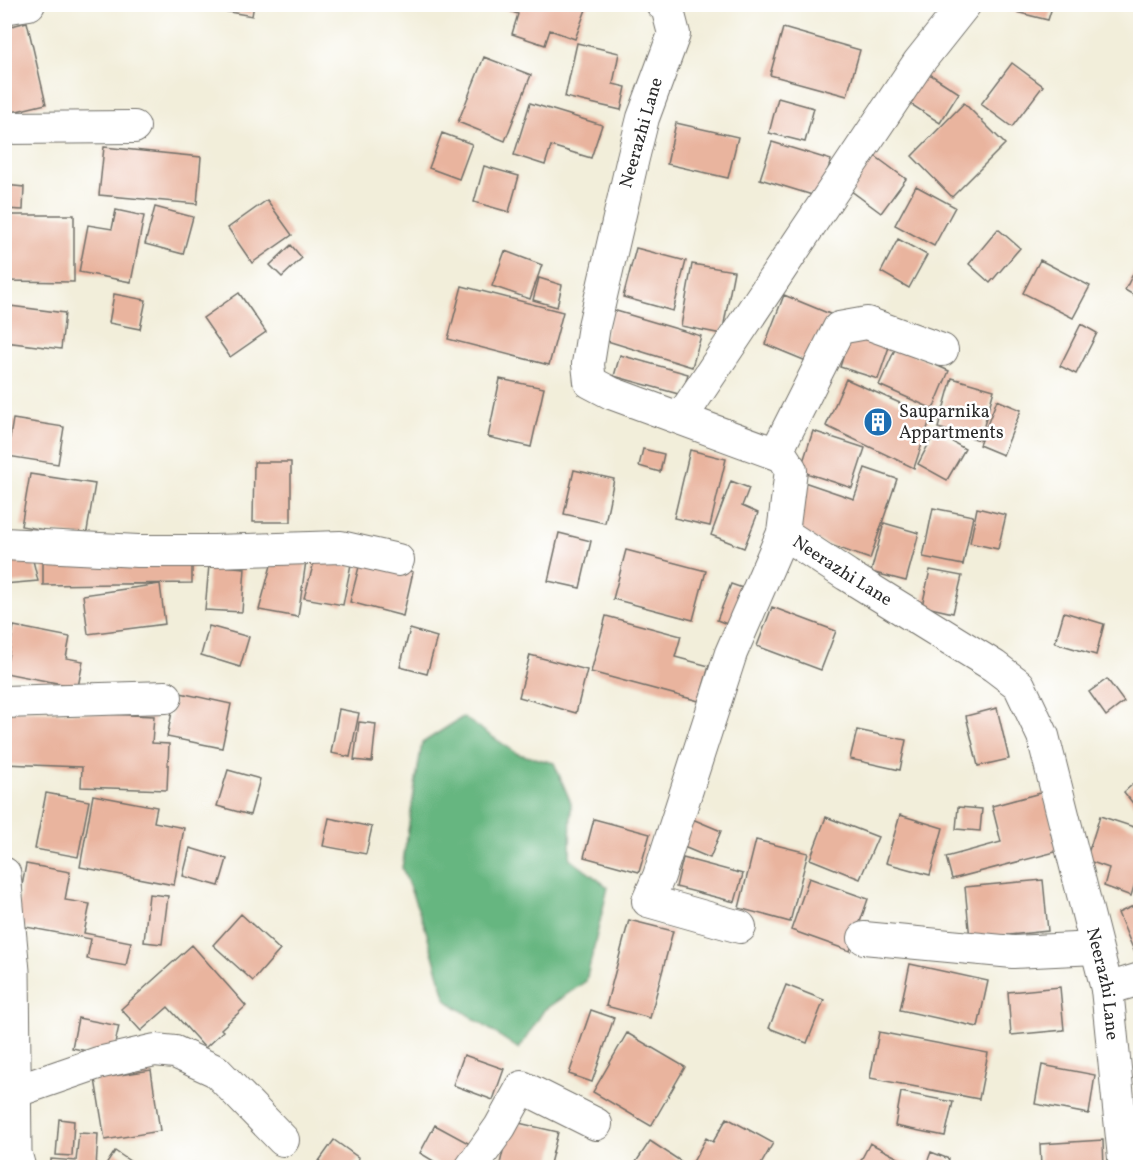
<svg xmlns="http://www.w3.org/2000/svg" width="1145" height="1172" viewBox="0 0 1145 1172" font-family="Vollkorn,serif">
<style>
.forest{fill:#66b680;stroke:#487056;stroke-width:1.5}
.building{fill:#e9b49e}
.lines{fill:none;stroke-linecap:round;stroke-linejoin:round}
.minor-casing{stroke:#716f68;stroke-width:34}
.major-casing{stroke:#716f68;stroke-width:35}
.minor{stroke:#fff;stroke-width:32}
.major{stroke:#fff;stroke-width:33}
.labels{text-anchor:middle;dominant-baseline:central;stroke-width:5;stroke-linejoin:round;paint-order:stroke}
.street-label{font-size:18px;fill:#2b2b2b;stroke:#fff}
.poi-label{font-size:18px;fill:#2b2b2b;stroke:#fff;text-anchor:start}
</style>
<rect width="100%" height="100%" fill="#fff"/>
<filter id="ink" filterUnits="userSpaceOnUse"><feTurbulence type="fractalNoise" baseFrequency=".0167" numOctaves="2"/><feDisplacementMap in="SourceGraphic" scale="12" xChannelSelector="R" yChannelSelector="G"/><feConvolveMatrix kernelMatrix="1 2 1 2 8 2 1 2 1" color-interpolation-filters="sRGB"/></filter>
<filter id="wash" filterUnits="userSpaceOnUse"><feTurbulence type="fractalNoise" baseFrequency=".008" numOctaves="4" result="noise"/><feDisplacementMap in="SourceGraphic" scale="24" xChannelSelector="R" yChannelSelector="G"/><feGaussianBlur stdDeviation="1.35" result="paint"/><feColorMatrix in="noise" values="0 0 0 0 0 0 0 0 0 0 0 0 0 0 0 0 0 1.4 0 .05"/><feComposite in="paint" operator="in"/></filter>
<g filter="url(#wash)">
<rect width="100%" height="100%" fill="#f2eeda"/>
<path class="forest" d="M463,717L518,754L554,763L571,803L570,859L608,887L586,981L544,1010L519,1049L446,1000L425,927L402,868L422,743Z"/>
<g id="blocks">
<path class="building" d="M224,4H254L252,16L224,11Z
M506,4H588L575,39L550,30L545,45L512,34L518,14L504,9Z
M1010,4H1053L1048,20L1008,10Z
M27,22L46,104L4,114V28Z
M783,28L860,50L847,96L770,75Z
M577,43L619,53L613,84L626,87L621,110L565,97Z
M484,57L531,75L505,141L458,122Z
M1012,63L1043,86L1012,127L981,104Z
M925,71L959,93L940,123L906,101Z
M778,98L814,108L805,142L769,133Z
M530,103L602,125L591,158L551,146L545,165L514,155Z
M964,103L1005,144L952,197L912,156Z
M676,123L738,137L728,178L667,164Z
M442,133L472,144L459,179L429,168Z
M772,142L831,160L819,197L760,179Z
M104,147L201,157L197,204L99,195Z
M875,156L906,179L881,213L850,190Z
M484,166L519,176L509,212L474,202Z
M4,185L24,187L23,210L4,209Z
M916,186L955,207L934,246L895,225Z
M267,200L292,235L252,263L228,228Z
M155,207L193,217L183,254L145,244Z
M116,210L144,216L131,282L79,272L88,225L112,229Z
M4,215H74V282L4,281Z
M998,229L1020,248L990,283L969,264Z
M898,239L927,255L909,288L881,272Z
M291,245L302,258L282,277L270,265Z
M636,248L686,261L673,311L623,297Z
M505,251L542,265L530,299L492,286Z
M1040,260L1090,286L1073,318L1023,293Z
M1140,260V299L1125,290Z
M692,264L734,271L722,334L681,326Z
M539,278L562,285L557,307L533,300Z
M462,286L563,312L549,365L448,339Z
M239,293L266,332L230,357L203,318Z
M114,294L146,300L140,329L109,323Z
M784,295L830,314L811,363L765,344Z
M10,306L65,313L61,349L5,342Z
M613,310L701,336L692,367L604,340Z
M1081,324L1097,333L1076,374L1060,366Z
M850,334L889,347L878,379L840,367Z
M896,347L949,371L933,409L879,385Z
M620,355L688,374L682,395L614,376Z
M952,378L994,390L980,440L938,428Z
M500,379L544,388L531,447L488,437Z
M846,379L931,417L914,468L826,426Z
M997,400L1021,410L1003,455L979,445Z
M13,419L64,427L58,464L7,456Z
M813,431L865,448L852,488L800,471Z
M935,432L965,449L947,480L918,464Z
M643,449L664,454L660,472L639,466Z
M690,450L726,459L710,526L674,518Z
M254,462H291V522H253Z
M865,468L897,479L870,559L788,530L804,482L854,499Z
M574,470L614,479L605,523L564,514Z
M30,474L95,484L86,537L21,526Z
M731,481L749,488L742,506L758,513L744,548L711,535Z
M933,508L973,516L963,565L923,557Z
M977,508L1006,515L998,549L970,543Z
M884,523L919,533L906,581L871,572Z
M559,533L591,541L580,588L548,581Z
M626,550L706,571L693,620L613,599Z
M4,552H31L38,581L4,584Z
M307,554L298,617L259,610L273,558Z
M353,554L343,605L304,598L316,555Z
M192,556V583L43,585V558Z
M361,559L413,572L403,616L350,602Z
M209,565L245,568L242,612L205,610Z
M930,570L962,576L953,613L922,606Z
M160,584L165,624L88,634L83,595Z
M731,584L751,591L737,628L717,620Z
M772,607L836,631L821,670L757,646Z
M1064,612L1104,624L1096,655L1055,643Z
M606,616L681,636L675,657L709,666L699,701L591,672Z
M14,626L70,637L66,658L83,661L78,687L5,673Z
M209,626L249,637L240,667L201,655Z
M410,629L437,637L427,674L400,667Z
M530,655L587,670L576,713L519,697Z
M1107,679L1124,702L1106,716L1089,692Z
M176,692L231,704L222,748L167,737Z
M997,708L1009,759L978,766L966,716Z
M339,709L359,713L350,757L331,753Z
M4,710L154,716L152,743L169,744L167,790L81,787L82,767L4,764Z
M359,722L376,724L372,762L354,760Z
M857,730L906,740L900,770L850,759Z
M228,770L260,779L250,815L217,806Z
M1140,778V812L1124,792Z
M1044,792L1059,851L952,879L946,857L1001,842L992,806Z
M46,793L89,801L78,857L35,849Z
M93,795L157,807L154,822L184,828L174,885L80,867Z
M958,807L982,809L980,831L956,829Z
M900,815L943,828L930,875L886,863Z
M1100,816L1140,829V867L1131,896L1104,886L1109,868L1086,860Z
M826,817L878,837L860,879L810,859Z
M329,818L372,827L366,854L323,846Z
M690,818L721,831L710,858L679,845Z
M594,819L650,834L639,872L584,857Z
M756,840L808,853L790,922L739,908Z
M190,848L227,859L219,886L183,876Z
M683,858L743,874L735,902L676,887Z
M26,864L70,872L65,900L90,904L84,933L131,942L126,966L87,959L91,939L15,925Z
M809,878L868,899L850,951L791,930Z
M1043,880L1048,931L970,939L965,887Z
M149,894L168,896L162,944L144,942Z
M1140,903V965L1118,913Z
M241,914L280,950L253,981L213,945Z
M629,920L673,931L650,1018L606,1006Z
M192,945L246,1006L221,1029L223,1031L205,1048L168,1007L141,1031L121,1009Z
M910,964L988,981L978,1027L900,1010Z
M786,985L824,1000L807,1043L769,1028Z
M1060,987L1064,1030L1011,1035L1008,992Z
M591,1010L614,1018L592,1082L569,1074Z
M78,1018L119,1026L112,1056L72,1048Z
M879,1032L988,1053L979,1099L870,1078Z
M627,1033L685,1067L651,1126L593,1092Z
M464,1055L504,1069L493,1100L453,1085Z
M1042,1065L1095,1075L1089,1114L1035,1104Z
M151,1070L160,1131L105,1140L95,1079Z
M901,1092L953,1102L945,1136L895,1126Z
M727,1118L773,1143L759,1168H703L693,1162L706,1138L713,1142Z
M59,1119L74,1121L72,1156L56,1155Z
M510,1121L558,1132L549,1168H499Z
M435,1125L470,1144L457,1168H445L420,1153Z
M79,1133L98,1134L96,1168H51V1159L76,1161Z
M334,1140L359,1158L352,1168H314Z
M1103,1140L1104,1168H1041L1040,1144Z
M650,1141L691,1168H632Z
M870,1143L917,1168H853L856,1162L859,1164Z
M115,1151L140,1168H104Z
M931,1152L949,1159L946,1168H925Z"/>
</g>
</g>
<g filter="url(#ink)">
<use href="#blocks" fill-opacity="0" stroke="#716f68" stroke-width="1.5"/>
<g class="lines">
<g class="minor-casing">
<g id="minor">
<path id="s1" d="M662,4L667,7L674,34L643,118L633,158L594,326L588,364L590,382L611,393L782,456L791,470L783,533L847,575L994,666L1019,685L1043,736L1107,989L1125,1168"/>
<path d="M4,8L29,4"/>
<path d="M4,128L134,127"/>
<path d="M681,418L919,62L965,4"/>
<path d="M776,453L839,328L867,323L942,350"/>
<path d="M4,544L138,551H214L341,547L398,560"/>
<path d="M4,702L166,697"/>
<path d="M740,927L648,901L659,876L731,653L783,533"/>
<path d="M864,938L1013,952L1096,948"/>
<path d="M1107,989L1140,979"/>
<path d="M14,1092L98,1063L155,1050L175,1052L216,1071L283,1140"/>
<path d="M471,1168L500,1127L522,1087L596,1124"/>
</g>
</g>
<g class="major-casing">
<path id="major" d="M4,874L13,971L15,1153L19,1168"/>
</g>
<use href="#minor" class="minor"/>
<use href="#major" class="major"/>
</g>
</g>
<defs>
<g id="building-disc" transform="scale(1.5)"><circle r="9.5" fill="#1f6fb2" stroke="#fff"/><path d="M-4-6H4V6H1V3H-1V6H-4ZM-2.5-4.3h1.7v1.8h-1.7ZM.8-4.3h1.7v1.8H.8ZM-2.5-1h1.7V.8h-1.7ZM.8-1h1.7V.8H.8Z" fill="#fff"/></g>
</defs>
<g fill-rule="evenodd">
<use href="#building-disc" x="878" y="422"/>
</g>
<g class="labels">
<g class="street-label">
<text transform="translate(642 133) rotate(-74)">Neerazhi Lane</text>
<text stroke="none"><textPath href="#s1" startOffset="750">Neerazhi Lane</textPath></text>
<text stroke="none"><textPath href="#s1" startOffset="1272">Neerazhi Lane</textPath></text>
</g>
<g class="poi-label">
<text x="899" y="412">Sauparnika<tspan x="899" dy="21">Appartments</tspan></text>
</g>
</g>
<rect width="1145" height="1172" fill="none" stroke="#fff" stroke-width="24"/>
</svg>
